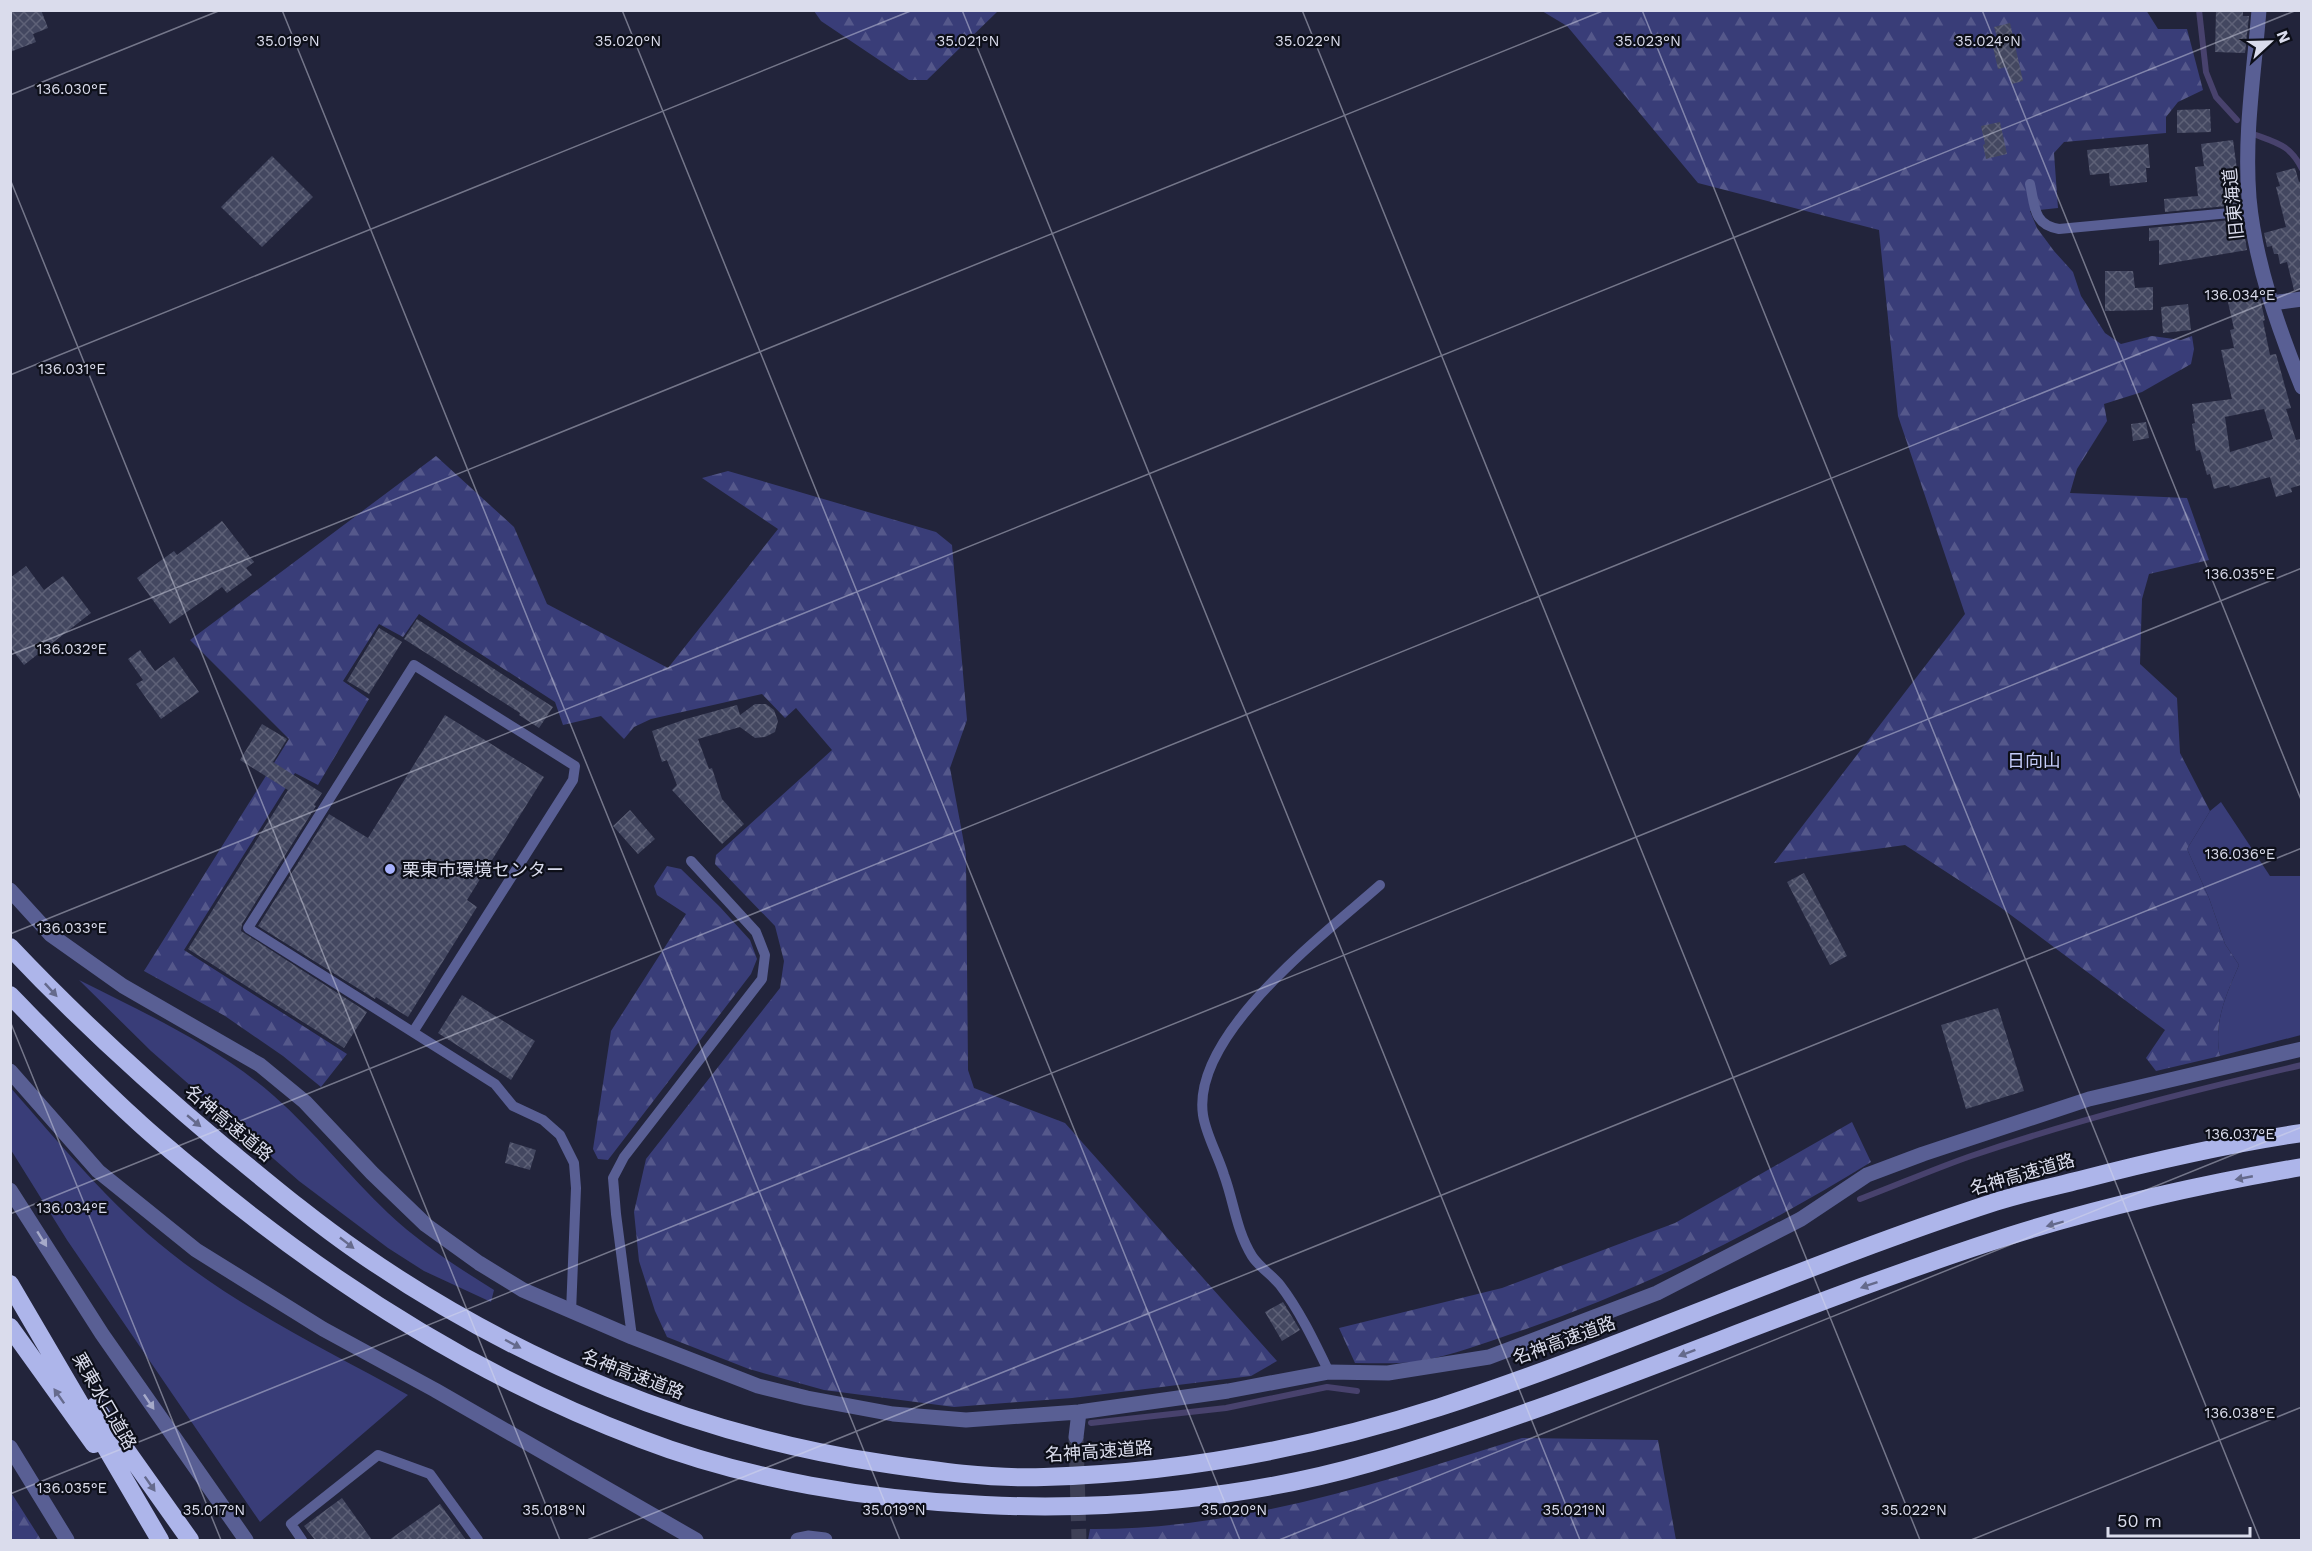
<svg xmlns="http://www.w3.org/2000/svg" width="2312" height="1551" viewBox="0 0 2312 1551" font-family="'Work Sans','Noto Sans JP',sans-serif">
<style>
.green{fill:#393d78}
.forest{fill:url(#forest-firs)}
.lines{fill:none;stroke-linecap:round;stroke-linejoin:round}
.stream{stroke:#48426d;stroke-width:6}
.building{fill:url(#building-cross-hatch);fill-rule:evenodd}
.street-tunnel{stroke:#3e4056;stroke-width:15;stroke-dasharray:15 8;stroke-linecap:butt}
.lane{stroke:#595f94;stroke-width:10}
.street{stroke:#595f94;stroke-width:15}
.highway{stroke:#adb5ea;stroke-width:18}
.oneway{fill:#656a8c}
.oneway2{fill:#a6aac9}
.ticks{fill:none;stroke:#dadcec;stroke-width:1.5;stroke-opacity:0.45}
.poi-dot{fill:#a7b1fc;stroke:#0d0f19;stroke-width:2}
.labels{text-anchor:middle;dominant-baseline:central;stroke-width:4.5;stroke-linejoin:round;paint-order:stroke}
.street-label{font-size:18px;fill:#dadcec;stroke:#0d0f19}
.park-label{font-size:18px;fill:#c4cbf8;stroke:#0d0f19}
.poi-label{font-size:18px;fill:#dadcec;stroke:#0d0f19;text-anchor:start}
.ticks-label{font-size:15px;text-anchor:middle;fill:#dadcec;stroke:#0d0f19;stroke-width:4.5;stroke-linejoin:round;paint-order:stroke}
</style>
<defs>
<pattern id="forest-firs" width="22" height="20" patternUnits="userSpaceOnUse" patternTransform="scale(1.5)"><rect width="22" height="20" fill="#393d78"/><path d="M5 1l3.5 6h-7zM16 11l3.5 6h-7z" fill="#55588b"/></pattern>
<pattern id="building-cross-hatch" width="8" height="8" patternUnits="userSpaceOnUse" patternTransform="scale(1.5)"><rect width="8" height="8" fill="#434760"/><path d="M0 0l8 8M0 8l8-8" fill="none" stroke="#5e6177"/></pattern>
</defs>
<rect width="100%" height="100%" fill="#22243b"/>
<path class="green" d="M2221,802L2270,876H2301V1035L2220,1056C2213,1023 2226,995 2239,965L2225,944L2209,898L2187,849L2210,811Z
M79,980C145,1013 217,1046 274,1096C315,1132 348,1175 388,1213C420,1243 457,1267 494,1290L491,1302L424,1271L388,1248L299,1181L151,1051Z
M10,1087C61,1145 110,1205 171,1253C243,1310 328,1351 408,1395L260,1522L67,1240L11,1150Z"/>
<path class="forest" d="M2146,10L2158,29H2187L2203,90L2178,102L2166,117V133L2064,142L2054,153L2058,208L2030,211L2037,228L2054,251L2073,272L2081,296L2105,333L2121,344L2152,336L2181,340L2192,336L2194,349L2191,364L2142,392L2104,404L2107,421L2077,469L2070,493L2187,498L2209,560L2149,574L2142,599L2140,664L2177,698L2180,753L2210,811L2187,849L2209,898L2225,944L2239,965C2226,995 2213,1023 2220,1056L2156,1071L2146,1058L2165,1030L2000,907L1905,845L1774,863L1965,614L1898,416L1879,230L1698,183L1567,26L1542,11Z
M814,11H998L927,80H909L821,21Z
M436,456L514,527L547,604L668,668L778,529L702,478L728,471L936,532L952,545L967,720L950,768L966,854L968,1070L974,1088L1065,1123L1277,1361L1251,1376L1072,1398L954,1407L824,1390L749,1369L667,1337L655,1311L639,1261L634,1212L646,1159L780,988L784,961L775,926L715,864L716,855L832,750L796,708L785,718L762,694L651,719L634,727L624,739L601,716L563,725L555,702L419,614L403,637L379,624L343,681L369,699L318,785L295,773L184,950L347,1054L321,1087L283,1056L225,1016L144,971L289,739L190,640Z
M667,866L681,869L720,907L750,940L757,959L751,974L608,1160L598,1159L593,1149L611,1031L686,914L657,895L654,886Z
M1852,1122L1871,1162C1761,1230 1645,1288 1523,1330C1487,1342 1452,1356 1414,1362C1395,1364 1374,1363 1355,1363L1339,1328L1502,1288L1675,1223Z
M1522,1438L1658,1440L1676,1540H1088L1090,1529C1239,1530 1382,1482 1522,1438Z
M10,1491L38,1535L41,1540H11Z"/>
<g class="lines">
<path class="stream" d="M2199,10L2206,72L2216,97L2237,120
M2256,135C2278,143 2291,146 2302,169
M1860,1199C1897,1185 1934,1169 1971,1156C2079,1119 2190,1091 2302,1065
M1091,1423L1226,1408L1327,1387L1357,1391"/>
</g>
<path class="building" d="M10,10H41L48,28L33,34L36,42L10,52Z
M2216,10H2243V16H2249L2245,53L2215,52Z
M2010,23L2023,81L2012,84L2006,67L1998,69L1993,47L2000,46L1994,27Z
M2210,109L2211,132L2177,133V110Z
M2000,122L2007,154L1986,159L1983,145L1985,144L1981,126Z
M2233,140L2238,177H2234L2237,205L2165,212L2164,199L2198,196L2195,167L2204,166L2201,144Z
M2148,144L2150,168H2146L2147,182L2110,186L2109,173L2090,175L2087,150Z
M272,156L313,197L262,247L221,207Z
M2295,168L2299,182L2301,181V289L2294,290L2287,262L2280,264L2278,254H2274L2272,246L2267,247L2264,233L2286,227L2276,187L2280,186L2276,173Z
M2242,219L2247,250L2159,265V240L2149,241V228Z
M2105,271H2133L2135,288L2153,287V310L2105,311Z
M2260,298L2265,320L2263,321L2270,355L2276,354L2291,408L2286,409L2296,440L2301,439V485L2291,488L2292,492L2276,497L2270,477L2230,488L2229,485L2214,489L2210,474L2207,475L2200,450L2196,451L2192,424L2195,423L2192,404L2232,399L2221,350L2234,348L2230,330L2234,329L2228,302ZM2264,409L2273,439L2230,452L2225,417Z
M2188,304L2191,330L2163,333L2161,307Z
M2146,422L2149,438L2133,441L2131,424Z
M222,521L254,562L246,568L252,575L227,593L222,587L170,624L137,578L174,551L177,555Z
M26,566L44,590L63,576L91,613L24,665L10,647V578Z
M417,619L553,707L539,728L519,715L520,713L404,639Z
M379,628L402,642L369,694L347,681Z
M140,650L155,671L174,657L199,692L161,719L136,684L143,680L128,659Z
M755,704H766L774,710L778,721L775,732L765,737L755,738L740,727L698,739L709,769L712,768L722,799L744,824L722,844L672,790L677,785L667,760L662,762L652,731L686,719L737,705L740,715Z
M445,715L544,777L467,900L477,907L408,1017L376,997L375,999L258,926L329,814L368,838Z
M262,724L287,739L273,762L322,793L314,805L316,806L242,924L241,931L367,1012L344,1048L188,949L288,790L240,760Z
M630,810L655,839L638,854L613,826Z
M1804,873L1847,956L1830,965L1787,882Z
M462,995L535,1041L511,1080L438,1033Z
M1998,1008L2024,1091L1966,1109L1941,1025Z
M510,1142L536,1150L530,1170L505,1163Z
M1283,1302L1300,1330L1282,1341L1265,1312Z
M342,1498L372,1540H315L304,1526Z
M440,1504L466,1540H389Z"/>
<g class="lines">
<path class="street-tunnel" d="M1076,1437L1079,1540"/>
<path class="lane" d="M2030,184C2035,206 2033,225 2059,229L2251,211
M413,1032L573,780L575,766L414,665L248,928L495,1084L513,1106L543,1120L560,1135L574,1163L576,1188L571,1312
M632,1337L616,1214L613,1178L624,1157L762,979L765,955L756,932L691,861
M1329,1372C1315,1343 1300,1311 1280,1285C1272,1275 1259,1267 1252,1256C1236,1230 1234,1202 1224,1175C1218,1155 1206,1135 1203,1115C1191,1034 1326,933 1380,885
M302,1540L291,1524L378,1455L430,1474L478,1540"/>
<path class="street" d="M2259,10C2254,73 2244,135 2249,198C2255,263 2278,327 2302,387
M2272,303L2302,299
M10,890L51,935L123,986L260,1065L305,1102L372,1173L426,1225L479,1263L523,1290L632,1337L758,1386L807,1398L893,1414L966,1420L1079,1412L1228,1391L1329,1372L1388,1373L1489,1357L1657,1293L1801,1219L1867,1175L1923,1154L2089,1099L2302,1049
M10,1071L98,1171L196,1250L323,1329L435,1390L696,1540
M10,1190L102,1334L246,1540
M1076,1437L1079,1412
M10,1447L67,1540
M798,1540L808,1538L825,1540"/>
<path class="highway" d="M10,947C77,1018 147,1082 222,1145C267,1182 312,1220 360,1253C516,1361 694,1435 881,1463C935,1471 990,1479 1044,1477C1178,1473 1312,1448 1440,1407C1627,1346 1807,1263 1995,1202C2023,1193 2052,1187 2080,1180C2153,1161 2227,1144 2302,1133
M10,995C51,1037 92,1080 135,1119C153,1136 173,1152 192,1168C327,1281 476,1377 641,1439C747,1480 871,1500 985,1505C1110,1511 1249,1498 1370,1463C1587,1400 1793,1305 2009,1236C2104,1206 2203,1184 2302,1167
M10,1284L160,1540
M10,1327L94,1444
M95,1406L190,1540"/>
</g>
<defs><path id="oneway-solid" d="M-6-.8H1V-3.2L6.5 0L1 3.2V.8H-6Z" transform="scale(1.5)"/></defs>
<g class="oneway">
<use href="#oneway-solid" transform="translate(51 990) rotate(47)"/>
<use href="#oneway-solid" transform="translate(194 1121) rotate(40)"/>
<use href="#oneway-solid" transform="translate(2244 1178) rotate(169)"/>
<use href="#oneway-solid" transform="translate(2055 1224) rotate(165)"/>
<use href="#oneway-solid" transform="translate(347 1243) rotate(38)"/>
<use href="#oneway-solid" transform="translate(1869 1285) rotate(161)"/>
<use href="#oneway-solid" transform="translate(513 1344) rotate(28)"/>
<use href="#oneway-solid" transform="translate(1687 1353) rotate(159)"/>
<use href="#oneway-solid" transform="translate(59 1396) rotate(-125)"/>
<use href="#oneway-solid" transform="translate(150 1484) rotate(55)"/>
</g>
<g class="oneway2">
<use href="#oneway-solid" transform="translate(42 1239) rotate(58)"/>
<use href="#oneway-solid" transform="translate(149 1402) rotate(56)"/>
</g>
<path class="ticks" d="M282,10L900,1540M622,10L1240,1540M962,10L1580,1540M1302,10L1920,1540M1642,10L2260,1540M1982,10L2302,802M10,95L221,10M10,179L560,1540M10,375L913,10M10,655L1605,10M10,934L2297,10M10,1021L221,1540M10,1214L2302,288M10,1494L2302,568M587,1540L2302,848M1279,1540L2302,1127M1971,1540L2302,1407"/>
<circle class="poi-dot" cx="390" cy="869" r="6"/>
<g class="labels">
<g class="street-label">
<text transform="translate(2233 204) rotate(-96)">旧東海道</text>
<text transform="translate(229 1123) rotate(40)">名神高速道路</text>
<text transform="translate(2022 1174) rotate(-16)">名神高速道路</text>
<text transform="translate(1564 1340) rotate(-20)">名神高速道路</text>
<text transform="translate(633 1374) rotate(21)">名神高速道路</text>
<text transform="translate(105 1401) rotate(60)">栗東水口道路</text>
<text transform="translate(1099 1451) rotate(-4)">名神高速道路</text>
</g>
<g class="park-label">
<text x="2034" y="760">日向山</text>
</g>
<g class="poi-label">
<text x="402" y="869">栗東市環境センター</text>
</g>
</g>
<g class="ticks-label">
<text x="1988" y="46">35.024°N</text>
<text x="288" y="46">35.019°N</text>
<text x="628" y="46">35.020°N</text>
<text x="968" y="46">35.021°N</text>
<text x="1308" y="46">35.022°N</text>
<text x="1648" y="46">35.023°N</text>
<text x="72" y="94">136.030°E</text>
<text x="2240" y="300">136.034°E</text>
<text x="72" y="374">136.031°E</text>
<text x="2240" y="579">136.035°E</text>
<text x="72" y="654">136.032°E</text>
<text x="2240" y="859">136.036°E</text>
<text x="72" y="933">136.033°E</text>
<text x="2240" y="1139">136.037°E</text>
<text x="72" y="1213">136.034°E</text>
<text x="2240" y="1418">136.038°E</text>
<text x="72" y="1493">136.035°E</text>
<text x="214" y="1515">35.017°N</text>
<text x="554" y="1515">35.018°N</text>
<text x="894" y="1515">35.019°N</text>
<text x="1234" y="1515">35.020°N</text>
<text x="1574" y="1515">35.021°N</text>
<text x="1914" y="1515">35.022°N</text>
</g>
<rect width="2312" height="1551" fill="none" stroke="#dadcec" stroke-width="24"/>
<g transform="translate(2270 42) rotate(68)" stroke="#0d0f19" stroke-width="4.5" paint-order="stroke">
<path d="M0-4.5L10 22L0 15L-10 22Z" fill="#dadcec"/>
<text y="-9" font-size="16" font-weight="bold" text-anchor="middle" fill="#dadcec">N</text>
</g>
<path d="M2108 1527v9h142v-9" fill="none" stroke="#dadcec" stroke-width="3"/>
<text x="2117" y="1527" font-size="18" fill="#dadcec" stroke="#0d0f19" stroke-width="4.5" paint-order="stroke">50 m</text>
</svg>
